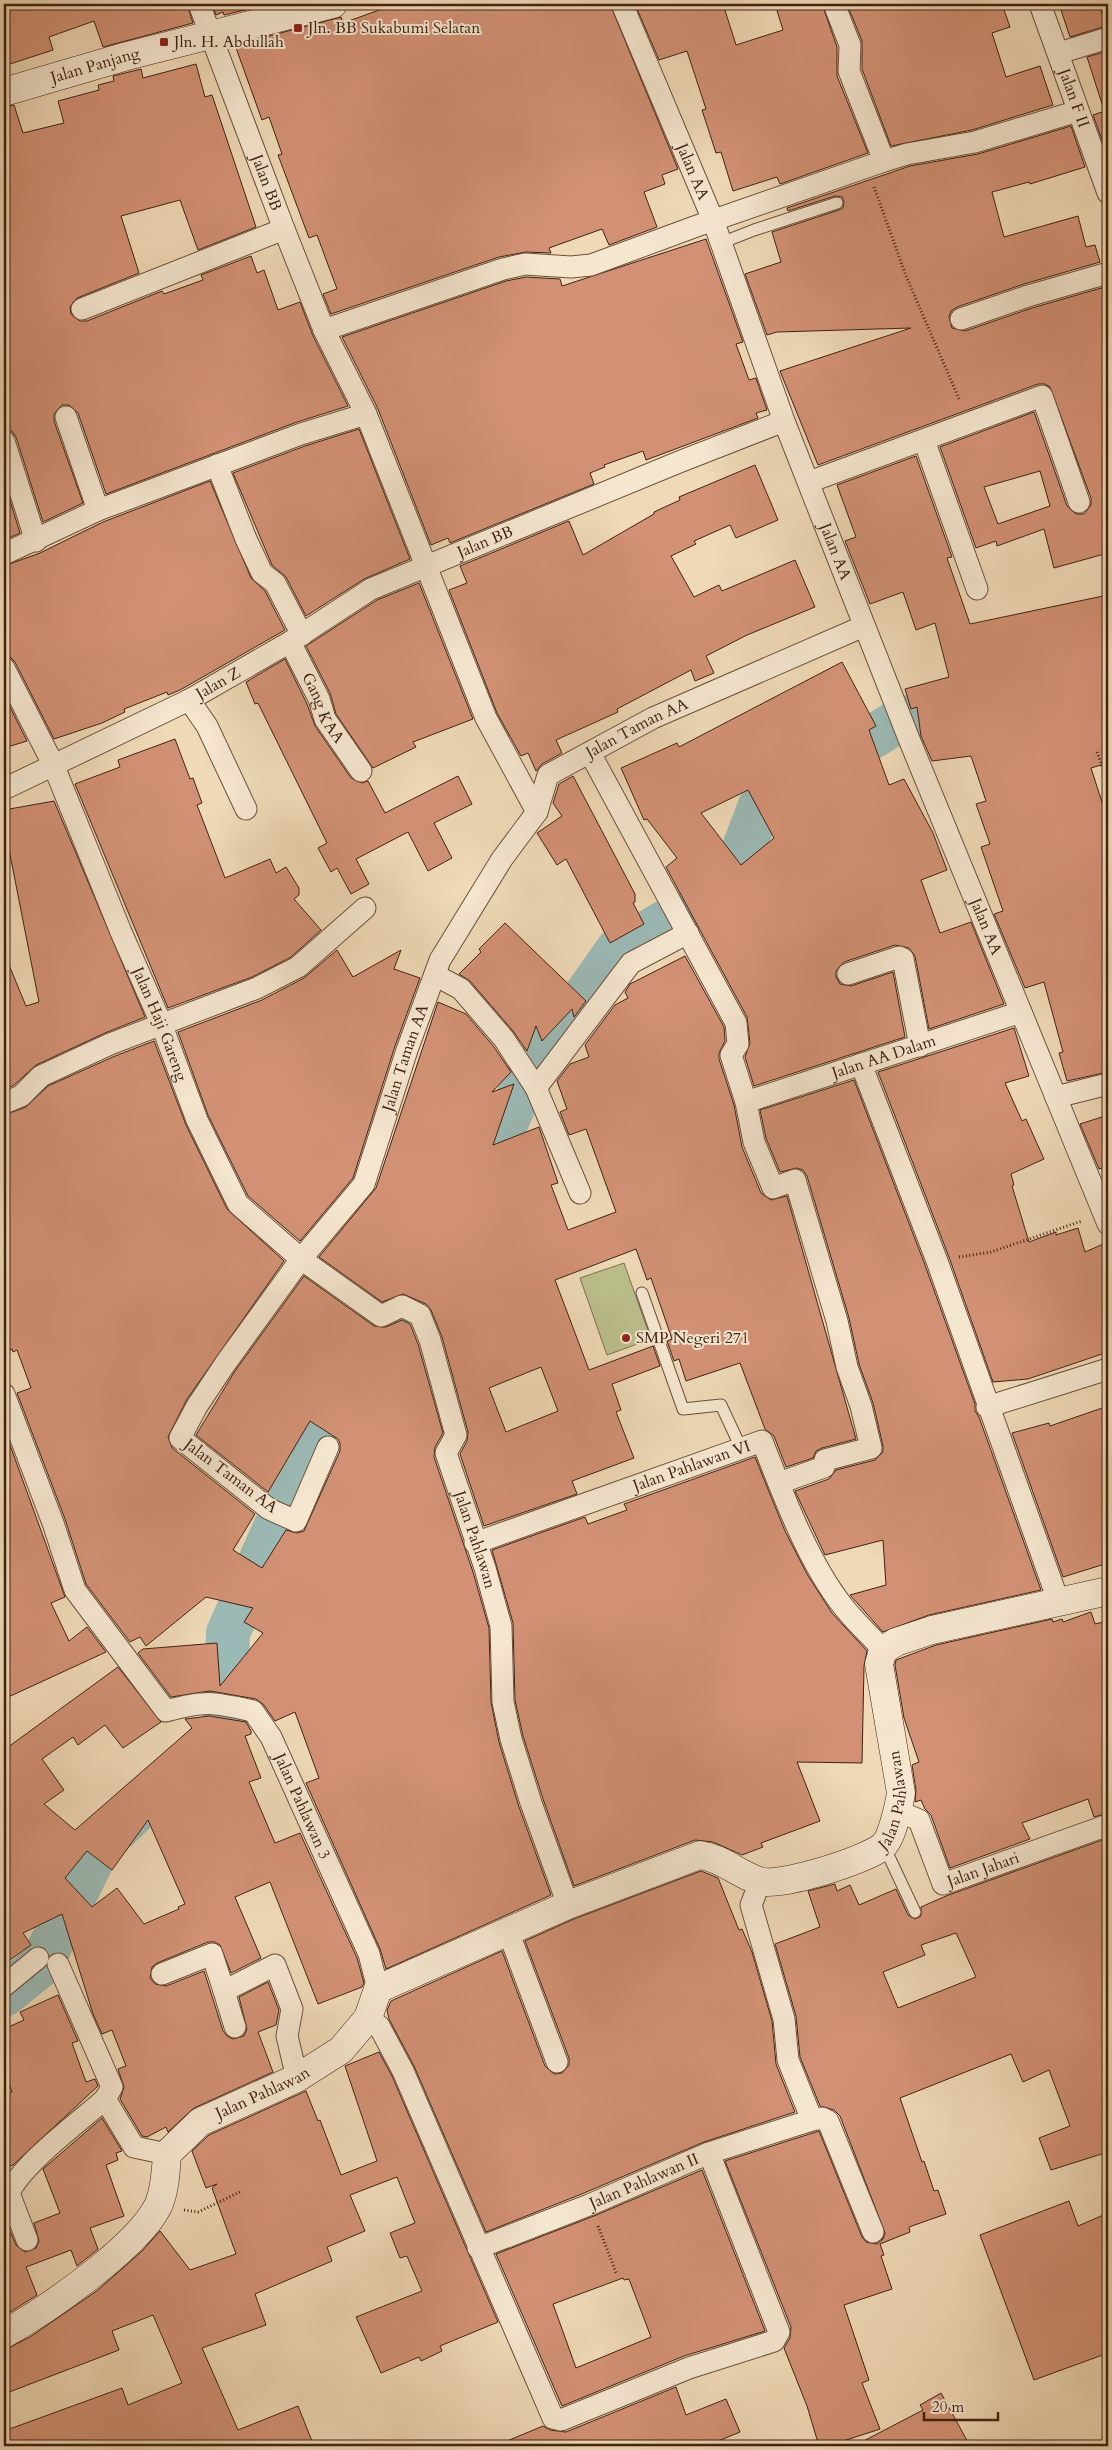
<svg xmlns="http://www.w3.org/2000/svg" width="1112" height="2450" viewBox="0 0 1112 2450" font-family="Cardo,serif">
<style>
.green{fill:#bbbf8c;stroke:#7e704f}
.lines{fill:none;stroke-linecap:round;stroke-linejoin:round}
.river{stroke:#9bb9b5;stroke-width:44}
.building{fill:#d29174;stroke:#412212;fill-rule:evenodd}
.lane-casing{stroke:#6c503b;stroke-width:13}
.street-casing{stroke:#6c503b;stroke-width:23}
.secondary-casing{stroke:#412212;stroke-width:29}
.path{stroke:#412212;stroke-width:3;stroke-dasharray:1 2.5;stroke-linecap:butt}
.lane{stroke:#f5e6d0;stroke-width:11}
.street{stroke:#f5e6d0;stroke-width:21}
.secondary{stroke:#f5e6d0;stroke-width:28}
.poi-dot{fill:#8f2418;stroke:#f5e6d0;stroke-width:2}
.labels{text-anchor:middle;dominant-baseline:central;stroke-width:4;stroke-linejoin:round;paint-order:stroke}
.poi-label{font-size:16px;fill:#412212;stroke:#f5e6d0;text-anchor:start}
.street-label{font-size:16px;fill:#412212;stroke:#f5e6d0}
</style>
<rect width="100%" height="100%" fill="#efd9b6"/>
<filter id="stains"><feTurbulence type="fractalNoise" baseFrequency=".004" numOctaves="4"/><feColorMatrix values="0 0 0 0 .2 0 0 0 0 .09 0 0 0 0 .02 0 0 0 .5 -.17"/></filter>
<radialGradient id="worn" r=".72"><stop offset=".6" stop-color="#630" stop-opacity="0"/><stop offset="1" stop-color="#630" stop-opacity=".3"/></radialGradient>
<path class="green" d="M624,1263L651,1339L607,1355L580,1278Z"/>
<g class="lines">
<path class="river" d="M698,903L730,885L759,808L903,718L979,710
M544,1054L618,949L665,922
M186,1763L225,1726L228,1633L294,1485L310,1438L359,1353L449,1233L480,1183L524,1083
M4,1995L41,1965L99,1846L134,1813"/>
</g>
<path class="building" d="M4,4H187L193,23L103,47L94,21L49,37L53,50L4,66Z
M212,4H270L224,15L223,12L216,15Z
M396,4H610L678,169L662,175L665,184L644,192L657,227L609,245L602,229L549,248L551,253L526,252L499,257L331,314L323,294L337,289L317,235L309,238L278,155L282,154L269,117L262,120L235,45L341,17L343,23Z
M635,4H723L736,45L783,30L775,4H822L837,47V76L868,153L780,184L777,177L733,191L721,152L716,153L702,110L706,109L687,51L659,60Z
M847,4H1002L1010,27L992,33L1006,77L1040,66L1053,105L972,130L891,146L862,69V41Z
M1059,4H1099L1106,26L1070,37Z
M1108,51V110H1104L1087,57Z
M196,64L205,97L212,95L256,227L198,250L180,200L121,216L139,273L77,298L70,307L71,314L80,321H87L162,291L164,294L203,280L201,275L251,256L257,273L264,270L278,310L300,302L313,336L348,406L297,422L106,494L78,413L69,405H62L54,414V421L83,503L43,522L16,437L12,431L4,429V107L14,105L23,133L64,123L58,101L99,90L98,85L114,81L113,76L141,69L143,78Z
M1108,110V157L1093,115Z
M1071,126L1085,167L1030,184L1029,182L992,192L1004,237L1078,216L1086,247L1095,245L1100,262L1024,284L957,307L951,311L949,317L952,328L965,331L1032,308L1108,286V553L1054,568L1044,529L997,546L996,541L976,548L940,447L1034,412L1067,506L1076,514H1084L1091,505V498L1050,387L1045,384H1038L818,465L780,371L911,328L777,332L767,335L745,274L781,262L772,232L839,210L843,208L844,201L842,197L835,196L788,211L787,208L910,166L978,154ZM1040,471L1050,506L998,524L984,487Z
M706,239L743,342L736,344L749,380L756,378L767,410L756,413L758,418L646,460L643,451L604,465L605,467L590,473L594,484L450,543L448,538L431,545L378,409L342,337L506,281L526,277L560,279L562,286Z
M359,429L410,559L364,579L306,616L286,577L272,565L233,473L305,446Z
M916,456L952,557L947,558L970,624L1108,595V713L1102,714L1108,736V763L1091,768L1108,821V1072L1067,1081L1059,1053L1063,1052L1044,982L1025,988L994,914L1003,911L981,847L990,844L976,804L986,801L971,756L932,761L921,736L917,707L911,709L905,689L949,677L935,623L916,630L903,592L870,604L845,541L856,537L837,485Z
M755,465L778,520L736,538L730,525L694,541L696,544L671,556L694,597L719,585L722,591L795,560L815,607L747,635L706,656L714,673L695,681L691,670L617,709L618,712L556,740L562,753L542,764L536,771L528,753L521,756L497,713L449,590L467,583L460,566L569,521L583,555L654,514V512L680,500L679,497Z
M4,481L20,533L4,540Z
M210,481L251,578L265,591L285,630L180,690L168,695L167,692L124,709L125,712L102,723L54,739L15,662L10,657L4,656V566L40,553L103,522Z
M419,583L473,719L413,742L416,747L373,768L336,714L330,693L306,646L377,600Z
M285,659L307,704L315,726L351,778L362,783L368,781L385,813L458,776L472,804L434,823L452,858L428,871L408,832L356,859L369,884L351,894L337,868L331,872L318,848L327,843L258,703L255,704L246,682Z
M842,662L876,726L869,730L889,785L904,779L933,833L947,870L921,880L940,933L971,922L1004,1004L929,1029L915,956L909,948L895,945L844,962L836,971V977L840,984L851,986L893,972L905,1037L754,1086L745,1057L750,1043L747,1017L666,867L677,858L647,819L644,820L621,768L677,743L679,747ZM748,790L774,838L741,865L701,813Z
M4,695L27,741L4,748Z
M175,739L190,779L193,778L202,803L197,805L225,878L270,859L276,873L286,867L299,888V895L294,899L321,930L291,957L252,977L168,1008L75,784L120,767L118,760Z
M573,776L635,894V902L633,903L644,924L610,943L566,859L557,865L537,833L562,816L553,803L559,784Z
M54,801L145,1017L105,1033L36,1065L14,1085L4,1090V953L26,1006L39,1002L4,824V810Z
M505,923L586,1001L574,1017L572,1009L542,1041L536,1026L527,1051L513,1031L470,981L459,974L481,952L479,949Z
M337,950L353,977L401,950L394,969L420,978L395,1046L353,1178L300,1241L248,1196L208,1115L178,1032L262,1000L304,978Z
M685,956L724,1027L725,1041L719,1053V1059L734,1105L742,1147L761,1193L771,1200L787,1196L856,1439L822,1448L816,1451L813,1458L786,1467L774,1436L765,1429L740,1363L686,1381L679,1359L674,1361L667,1341L672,1339L651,1278L647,1280L636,1249L555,1280L589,1370L653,1346L660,1366L612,1384L621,1410L616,1412L634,1458L572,1481L577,1494L484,1526L460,1454L467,1441L468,1432L442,1337L431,1310L426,1304L403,1294L382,1302L319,1257L376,1188L438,1002L466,1014L494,1047L511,1072L492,1092L514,1084L493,1145L539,1127L558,1183L551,1185L568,1230L616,1212L586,1129L569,1135L560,1112L567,1109L557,1081L570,1064L589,1057L585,1045L615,1005L628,998L625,992L630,984ZM541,1367L558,1411L506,1432L489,1388Z
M1014,1028L1029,1076L1005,1083L1022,1121L1026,1119L1044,1159L1011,1174L1014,1185L1012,1186L1029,1242L1056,1232V1235L1078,1228L1085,1252L1108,1242V1352L1028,1379L993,1382L949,1257L878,1072Z
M154,1041L186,1125L227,1209L284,1261L187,1399L168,1437L172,1448L255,1514L233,1550L262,1568L286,1530L297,1533L304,1531L340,1451V1443L338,1439L310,1421L268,1492L196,1435L235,1371L304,1276L374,1326L386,1327L402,1320L410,1324L418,1344L443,1433L435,1447L434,1457L473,1572L489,1628L491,1702L499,1742L519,1807L551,1895L386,1969L380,1949L306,1783L319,1778L295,1712L275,1721L263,1704L256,1699L210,1691L171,1697L138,1653L143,1649L217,1643L220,1686L263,1633L244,1622L253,1608L206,1597L146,1646L140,1637L130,1642L86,1584L65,1519L17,1393L31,1388L17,1350L13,1352L12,1349L4,1352V1115L26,1107L48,1086L115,1056Z
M854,1080L925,1265L975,1404V1411L979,1417L1041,1590L929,1615L883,1632L850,1595L886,1585L883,1540L825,1555L795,1491L829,1479L836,1470L875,1460L883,1452V1446L873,1403L859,1364L849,1318L807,1176L803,1170L797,1168L780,1172L766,1138L760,1110Z
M1108,1115V1166L1099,1169L1080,1124Z
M1108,1406V1563L1063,1577L1012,1433L1049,1423L1050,1426Z
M10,1445L65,1597L51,1603L69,1641L87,1627L106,1652L4,1699V1447Z
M755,1457L785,1531L807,1574L832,1613L867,1651L864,1666L862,1763L797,1762L820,1821L761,1843L763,1847L742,1855L713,1842L695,1840L574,1886L543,1799L523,1736L515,1700L513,1623L492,1550L585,1517L588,1524L627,1510L624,1504Z
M1091,1612L1095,1624L1108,1621V1813L1094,1817L1088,1799L1022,1823L1030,1839L950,1868L931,1815L925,1809L921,1800L915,1802L916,1790L912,1765L919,1762L904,1718L895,1665L896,1660L936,1645L1052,1619L1053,1622L1062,1619L1063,1622Z
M118,1667L161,1722L123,1748L105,1725L78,1745L73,1737L42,1759L64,1790L44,1804L75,1830L192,1728L185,1719L209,1716L246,1722L251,1731V1734L245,1736L261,1778L249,1782L275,1843L300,1833L357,1958L364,1983L362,1987L318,2004L270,1882L235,1897L261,1958L231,1973L220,1945L215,1942H208L157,1963L152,1967L150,1978L155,1984L166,1986L204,1971L223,2031L227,2036L233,2039L244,2036L247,2029L239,1997L268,1982L279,2010L276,2025L258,2032L273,2072L194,2108L168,2132L166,2127L147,2137L142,2136L120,2099L124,2087L118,2069L126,2066L112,2030L102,2034L93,2014L62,1914L23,1933L31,1945L4,1964V1750ZM148,1820L185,1904L178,1907L179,1909L144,1924L117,1888L92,1907L65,1878L87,1851L112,1870Z
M1108,1838V2152L1051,2170L1039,2138L1070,2126L1049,2070L1023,2082L1011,2054L900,2098L922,2162L924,2161L934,2191L938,2190L946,2214L909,2227L910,2232L880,2244L884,2255L881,2256L892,2289L844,2305L869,2380L862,2383L880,2429L828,2446H819L807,2406L784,2348L790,2338L791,2327L725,2161L819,2131L862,2237L866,2242L877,2244L883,2239L885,2233L840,2116L834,2110L820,2106L800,2057L796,2016L775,1944L820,1927L808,1891L835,1884L837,1891L850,1885L859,1905L896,1889L908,1915L915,1919L921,1916V1907L946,1896ZM956,1933L976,1977L898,2008L883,1972L925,1955L921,1945Z
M701,1871L718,1878L739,1930L742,1929L752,1952L772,2021L776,2064L795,2112L704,2142L584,2193L486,2232L414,2066L389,2019L387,2010L391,2001L502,1951L545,2066L554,2074L562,2073L569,2065V2058L525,1941L574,1919Z
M58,1995L78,2041L72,2043L86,2082L95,2079L98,2086L13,2165L4,2168V2095L12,2092L4,2069V2029L24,2020L20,2012Z
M379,2052L392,2076L498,2322L440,2346L442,2351L421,2361L419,2357L381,2373L356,2317L422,2291L407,2256L400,2258L390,2233L415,2223L397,2177L350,2195L365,2231L327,2247L332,2261L255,2294L266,2325L202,2348L238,2430L298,2406L314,2446H4V2431L122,2388L128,2405L182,2383L153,2315L112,2331L119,2350L4,2394V2350L30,2337L98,2290L141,2252L160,2231L190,2270L236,2254L212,2188L217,2184L206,2188L192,2151L209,2135L306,2091L318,2121L320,2120L341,2175L377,2161L345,2066Z
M102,2118L122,2151L116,2153L118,2160L106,2165L124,2216L90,2228L98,2249L77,2266L71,2250L26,2267L37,2295L4,2316V2234L10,2231L16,2245L25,2252L36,2248L39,2241L34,2223L60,2213L43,2169Z
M702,2170L765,2331L684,2356L562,2406L496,2254L594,2216ZM623,2278L624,2280L629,2279L651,2337L576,2368L553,2304Z
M1069,2201L1078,2226L1108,2213V2353L1034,2380L980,2235Z
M676,2387L686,2415L726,2399L740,2432L706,2446H495L543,2426L550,2430L566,2432Z
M941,2393L970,2446H854L923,2410L920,2405Z"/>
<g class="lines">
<g class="lane-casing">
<path id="lane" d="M721,243L754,230L837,203
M642,1293L683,1409L721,1405L741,1448
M884,1846L915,1912"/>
</g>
<g class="street-casing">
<g id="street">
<path id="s1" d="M199,4L284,229L324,330L366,414L486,718L537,812"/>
<path id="s2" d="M622,4L713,220L784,421L909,739L1108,1224"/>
<path d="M834,4L850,45L849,71L884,161"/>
<path id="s3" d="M1040,4L1108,193"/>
<path d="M1059,53L1108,38"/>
<path d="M82,309L284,229"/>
<path d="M961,319L1028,296L1108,273"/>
<path d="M324,330L503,269L525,264L571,267L591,265L694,227L884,161L907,154L975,142L1078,111"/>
<path d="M66,417L98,510"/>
<path d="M924,440L977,589"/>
<path d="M4,441L36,541"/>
<path d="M217,465L246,539L262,573L275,583L302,635"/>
<path d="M809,482L1042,396L1079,502"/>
<path d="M4,554L98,510L301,434L366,414"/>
<path id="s4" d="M290,642L319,699L325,719L361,771"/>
<path id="s5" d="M4,668L53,764L121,932L161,1023L197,1120L238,1204L301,1259L381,1316L402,1306L420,1315L430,1340L456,1435L446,1453L485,1568L501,1626L503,1702L511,1739L531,1803L568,1905"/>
<path d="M189,700L207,726L246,809"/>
<path d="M590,753L736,1023L738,1044L731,1055L746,1102L754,1142L773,1188L795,1180L837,1321L847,1367L861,1406L871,1448L825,1460L824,1467L779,1483"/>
<path id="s6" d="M4,789L189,700L290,642L371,589L679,462L784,421"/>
<path d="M848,974L899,957L903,959L920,1046"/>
<path d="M435,975L461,989L504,1039L536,1088L580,1193"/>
<path d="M861,1064L937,1261L1059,1603"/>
<path d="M536,1088L631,963L688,933"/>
<path d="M1056,1097L1108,1084"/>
<path id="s7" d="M746,1102L1021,1012"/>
<path d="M4,1103L21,1096L41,1076L110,1044L257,988L298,967L365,908"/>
<path id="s8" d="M4,1394L53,1523L75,1590L166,1711C206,1700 213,1702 253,1711L271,1737L369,1954L378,1989"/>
<path d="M987,1407L1108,1369"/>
<path id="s9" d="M328,1447L296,1521L269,1509L180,1438L197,1406L225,1364L301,1259L364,1184L407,1050L440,960L502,859L537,812L548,775L653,718L864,626"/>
<path id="s10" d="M475,1543L762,1441C783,1494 807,1560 842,1605C854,1621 870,1635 883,1650"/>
<path id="s11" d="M898,1811L919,1820L943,1884L1108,1825"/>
<path d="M760,1882L751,1905L784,2019L788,2060L812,2120L822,2118L828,2121L873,2232"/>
<path d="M508,1931L557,2062"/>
<path d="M162,1974L212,1954L224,1991L275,1965L292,2009L287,2036L297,2078"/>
<path d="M4,1986L38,1958"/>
<path d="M224,1991L235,2027"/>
<path d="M368,2018L379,2026L403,2071L553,2418L561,2420L689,2368L774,2341L779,2332L709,2153"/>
<path d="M105,2099L134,2147L167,2154"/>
<path d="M27,2240L9,2193C22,2164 79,2122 105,2099L112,2087L58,1964"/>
<path id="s12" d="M478,2248L589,2205L709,2153L812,2120"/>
</g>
</g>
<g class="secondary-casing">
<g id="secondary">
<path id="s13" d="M4,92L127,56L333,4"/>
<path id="s14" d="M4,2334C45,2311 137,2248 158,2206C165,2191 166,2170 167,2154L200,2122L297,2078L341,2050L368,2018L378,1989L568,1905L700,1855C722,1858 738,1874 759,1881C778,1888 867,1860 883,1846C892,1838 899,1806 901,1793L879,1664L883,1650L896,1642L932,1630L1108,1591"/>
</g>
</g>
<path class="path" d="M874,187L906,276L960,401
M1097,752L1108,783
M959,1257L991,1252L1082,1221
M184,2210L198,2212L240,2192
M598,2226L617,2275"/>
<use href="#lane" class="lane"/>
<use href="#street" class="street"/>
<use href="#secondary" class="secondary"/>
</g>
<g class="poi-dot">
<rect x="293" y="23" width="10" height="10" rx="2.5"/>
<rect x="159" y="37" width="10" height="10" rx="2.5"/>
<circle cx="626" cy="1338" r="5"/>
</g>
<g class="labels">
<g class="poi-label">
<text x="308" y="28">Jln. BB Sukabumi Selatan</text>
<text x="174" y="42">Jln. H. Abdullah</text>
<text x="636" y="1338">SMP Negeri 271</text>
</g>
<g class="street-label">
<text stroke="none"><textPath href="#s13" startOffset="95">Jalan Panjang</textPath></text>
<text stroke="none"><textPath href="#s3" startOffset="100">Jalan F II</textPath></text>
<text stroke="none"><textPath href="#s2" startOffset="182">Jalan AA</textPath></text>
<text stroke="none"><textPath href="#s1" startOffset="191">Jalan BB</textPath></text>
<text stroke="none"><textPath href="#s6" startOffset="542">Jalan BB</textPath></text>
<text stroke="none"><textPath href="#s2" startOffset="588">Jalan AA</textPath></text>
<text stroke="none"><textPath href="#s6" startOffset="239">Jalan Z</textPath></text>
<text stroke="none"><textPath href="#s4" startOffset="74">Gang KAA</textPath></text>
<text stroke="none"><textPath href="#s9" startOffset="1091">Jalan Taman AA</textPath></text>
<text stroke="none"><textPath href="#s2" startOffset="992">Jalan AA</textPath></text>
<text stroke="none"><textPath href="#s5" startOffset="389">Jalan Haji Gareng</textPath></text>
<text stroke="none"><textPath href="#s9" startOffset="671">Jalan Taman AA</textPath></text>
<text stroke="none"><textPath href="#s7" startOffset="145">Jalan AA Dalam</textPath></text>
<text stroke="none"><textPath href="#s10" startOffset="230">Jalan Pahlawan VI</textPath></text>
<text transform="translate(231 1476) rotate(37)">Jalan Taman AA</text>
<text stroke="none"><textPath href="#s5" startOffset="1048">Jalan Pahlawan</textPath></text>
<text stroke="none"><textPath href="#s14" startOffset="1125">Jalan Pahlawan</textPath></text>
<text stroke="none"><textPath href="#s8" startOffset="556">Jalan Pahlawan 3</textPath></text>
<text stroke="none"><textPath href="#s11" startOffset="134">Jalan Jahari</textPath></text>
<text stroke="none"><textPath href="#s14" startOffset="370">Jalan Pahlawan</textPath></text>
<text stroke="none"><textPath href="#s12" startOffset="179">Jalan Pahlawan II</textPath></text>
</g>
</g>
<rect width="1112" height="2450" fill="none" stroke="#efd9b6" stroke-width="20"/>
<rect x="5" y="5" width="1102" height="2440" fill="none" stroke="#412212" stroke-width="2.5"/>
<rect x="10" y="10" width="1092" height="2430" fill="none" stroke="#412212"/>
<path d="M924 2412v8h74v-8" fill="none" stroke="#412212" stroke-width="2.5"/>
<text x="932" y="2412" font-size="15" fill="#412212" stroke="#f5e6d0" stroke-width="4" paint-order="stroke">20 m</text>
<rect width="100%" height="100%" filter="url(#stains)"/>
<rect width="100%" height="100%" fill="url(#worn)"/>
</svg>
